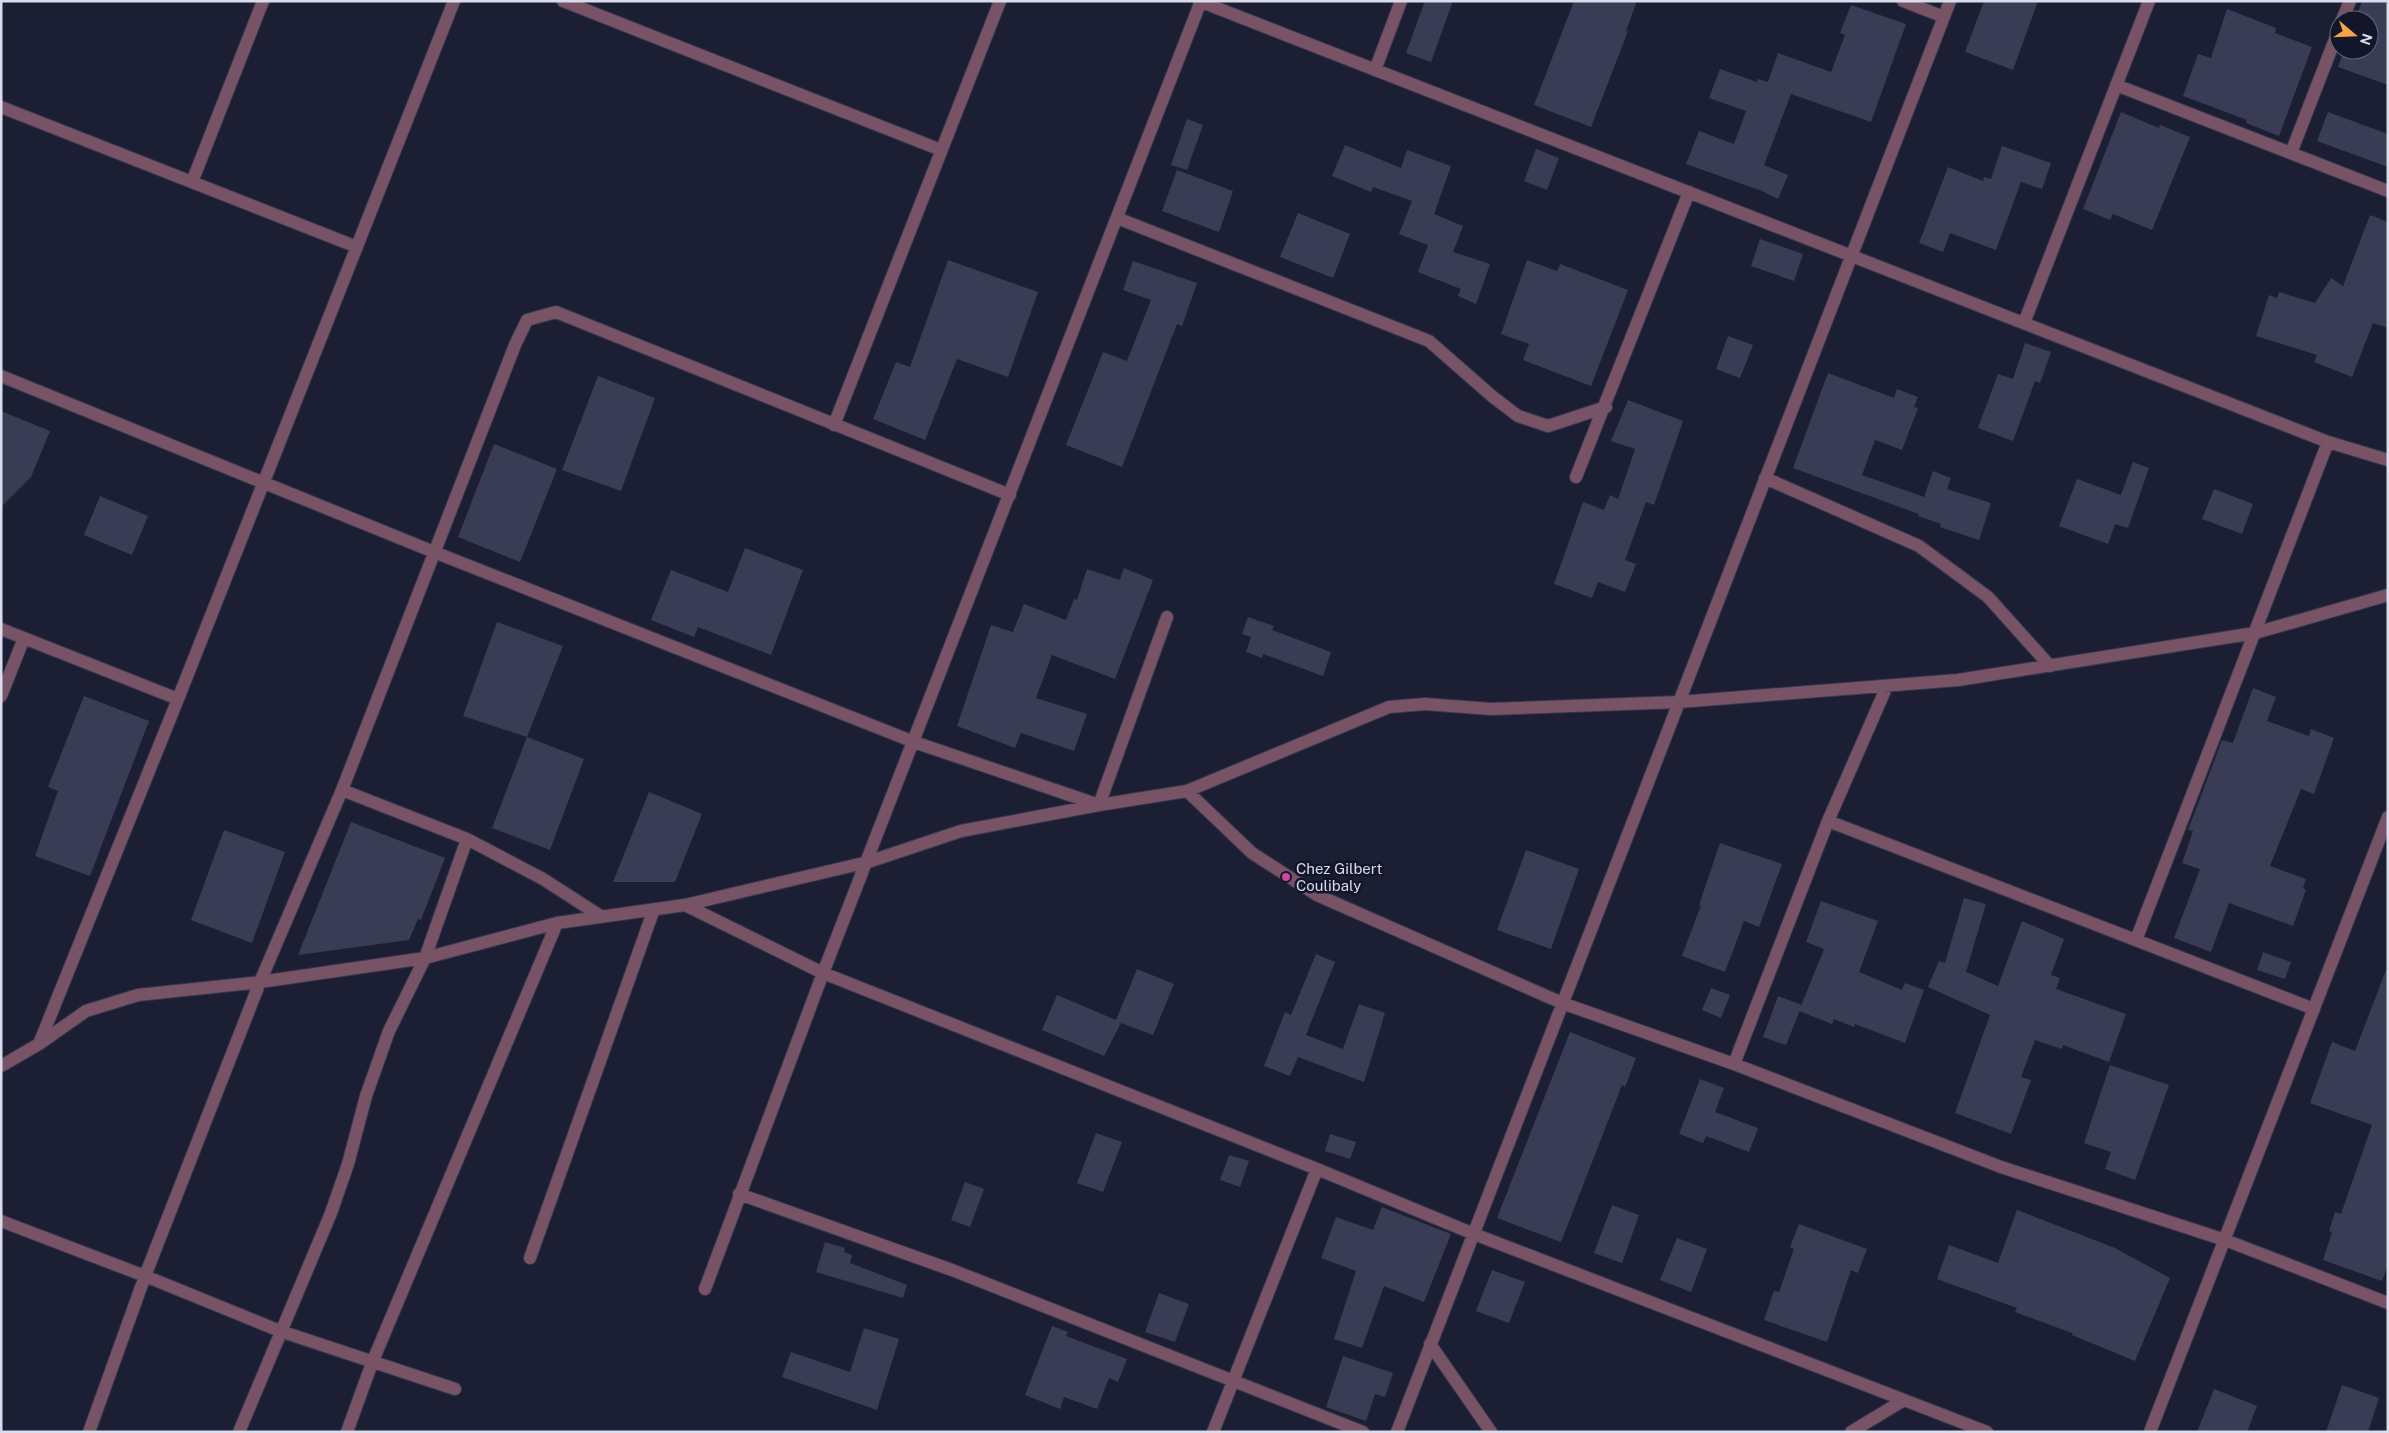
<svg xmlns="http://www.w3.org/2000/svg" width="2389" height="1433" viewBox="0 0 2389 1433" font-family="'Public Sans',sans-serif">
<style>
.building{fill:#393c54}
.lines{fill:none;stroke-linecap:round;stroke-linejoin:round}
.minor-casing{stroke:#36394e;stroke-width:14}
.minor{stroke:#775365;stroke-width:12}
.hotel-dot{fill:#d1479c;stroke:#13152a;stroke-width:2}
.labels{text-anchor:middle;dominant-baseline:central;stroke-width:5;stroke-linejoin:round;paint-order:stroke}
.poi-label{font-size:15px;fill:#d9dceb;stroke:#13152a;text-anchor:start}
</style>
<rect width="100%" height="100%" fill="#1c1f34"/>
<path class="building" d="M1425,1H1453L1431,62L1406,53Z
M1574,1H1637L1626,31H1628L1591,127L1534,105Z
M1984,1H2038L2013,70L1965,52Z
M2362,1H2388V85L2338,67L2344,50H2369V20H2355Z
M1851,5L1906,24L1871,122L1791,94L1764,165L1788,175L1778,199L1762,191L1686,164L1699,131L1734,144L1746,111L1709,98L1720,69L1757,82L1758,79L1768,82L1778,53L1831,72L1845,35L1840,33Z
M2227,9L2276,28L2275,33L2312,47L2279,136L2246,123L2247,120L2183,96L2198,54L2211,58Z
M2121,112L2159,128L2160,125L2190,137L2152,230L2113,214L2110,220L2083,209Z
M2328,112L2388,134V167L2317,141Z
M1187,119L1203,125L1187,170L1171,165Z
M1345,145L1401,168L1407,150L1451,166L1434,214L1463,226L1453,252L1490,264L1476,304L1458,296L1461,289L1418,272L1428,245L1399,234L1412,201L1373,187L1371,192L1332,176Z
M2002,146L2051,163L2042,189L2021,182L1996,250L1950,233L1943,252L1919,243L1948,167L1983,181L1984,177L1991,179Z
M1536,149L1559,158L1547,190L1524,181Z
M1177,170L1233,191L1219,232L1162,211Z
M1298,213L1350,234L1333,278L1280,257Z
M2370,215L2388,222V328L2373,323L2352,377L2314,362L2317,355L2256,336L2269,295L2277,298L2279,292L2315,303L2331,278L2343,286Z
M1760,239L1803,254L1794,281L1751,266Z
M948,260L1038,292L1008,377L957,359L925,440L873,419L896,362L910,367Z
M1527,260L1557,271L1560,264L1628,290L1591,386L1523,360L1529,344L1501,334Z
M1133,261L1197,283L1182,326L1177,324L1122,467L1066,445L1103,352L1127,361L1151,300L1123,290Z
M1728,336L1753,345L1740,378L1716,369Z
M2025,343L2051,352L2040,383L2035,381L2013,441L1978,428L1998,374L2013,379Z
M1828,373L1894,398L1897,389L1918,397L1914,407L1918,408L1902,450L1875,440L1862,475L1924,497L1933,471L1951,478L1947,489L1991,503L1979,540L1940,527L1941,524L1918,516L1919,514L1793,468Z
M598,376L655,398L621,491L562,470Z
M1628,400L1683,421L1654,505L1646,502L1625,560L1636,564L1625,592L1598,582L1592,598L1554,584L1583,502L1604,510L1610,495L1618,499L1635,449L1611,441Z
M1,411L50,431L31,477L1,507Z
M494,444L557,469L520,562L458,537Z
M2133,462L2149,468L2128,528L2115,524L2108,544L2059,526L2077,479L2121,495Z
M2214,489L2253,504L2242,534L2202,519Z
M100,496L148,516L132,555L84,535Z
M745,548L803,570L771,655L698,627L694,637L651,620L671,570L728,592Z
M1124,568L1153,580L1115,679L1052,655L1036,698L1087,714L1074,751L1021,733L1015,748L957,726L991,625L1013,632L1024,604L1066,620L1074,599L1077,600L1087,569L1120,580Z
M1248,617L1274,626L1272,630L1331,652L1323,676L1263,654L1262,658L1246,652L1251,637L1242,634Z
M497,622L563,646L527,737L463,716Z
M2253,688L2276,697L2267,721L2309,736L2311,729L2334,738L2314,794L2301,789L2270,866L2306,879L2303,888L2306,890L2293,926L2229,903L2211,952L2174,938L2200,869L2182,863L2193,831L2188,830L2222,740L2233,743Z
M84,696L149,721L90,876L35,856L58,791L48,787Z
M527,737L584,759L550,850L492,828Z
M649,792L702,814L675,882H613Z
M351,822L445,858L421,920L418,919L409,940L298,955Z
M224,830L285,852L252,943L191,920Z
M1720,843L1782,864L1759,927L1744,921L1725,972L1682,956L1701,905H1699Z
M1526,850L1579,869L1551,949L1497,930Z
M1964,898L1986,904L1966,972L1998,986L2022,921L2064,939L2051,975L2060,978L2056,989L2126,1014L2109,1062L2063,1045L2062,1049L2035,1040L2021,1077L2031,1080L2011,1134L1955,1113L1990,1015L1928,987L1939,961L1945,963Z
M1821,901L1878,921L1859,972L1902,990L1905,983L1924,990L1905,1043L1855,1024L1854,1027L1834,1019L1832,1024L1799,1011L1824,949L1806,942Z
M2263,952L2291,962L2285,979L2257,970Z
M1316,954L1335,962L1306,1035L1343,1049L1359,1004L1385,1013L1364,1082L1298,1057L1290,1076L1264,1066L1285,1012L1291,1015Z
M1137,969L1174,984L1153,1035L1121,1023L1104,1056L1042,1030L1057,995L1116,1020Z
M2386,970L2388,971V1265L2382,1281L2323,1260L2332,1232L2329,1231L2335,1212L2341,1214L2372,1125L2310,1103L2332,1042L2355,1051Z
M1711,988L1730,995L1721,1018L1702,1010Z
M1778,996L1802,1005L1786,1045L1763,1037Z
M1570,1032L1636,1058L1625,1087L1622,1085L1561,1242L1497,1218Z
M2110,1065L2169,1085L2135,1180L2105,1169L2111,1152L2084,1143Z
M1700,1079L1724,1088L1715,1112L1758,1128L1749,1152L1706,1136L1703,1143L1679,1134Z
M1096,1133L1122,1142L1103,1192L1077,1183Z
M1330,1134L1356,1142L1350,1159L1325,1151Z
M1229,1155L1249,1161L1240,1187L1220,1180Z
M965,1182L984,1189L970,1227L951,1220Z
M1612,1205L1639,1215L1622,1263L1594,1253Z
M1382,1207L1451,1234L1424,1302L1384,1286L1362,1348L1334,1339L1356,1271L1321,1258L1336,1217L1373,1230Z
M2017,1210L2115,1248L2170,1278L2135,1361L2072,1335V1333L2015,1312L2017,1308L1937,1279L1949,1245L1998,1263Z
M1799,1224L1867,1249L1858,1273L1851,1270L1827,1342L1764,1320L1774,1291L1779,1292L1794,1249L1790,1247Z
M1677,1238L1707,1249L1691,1292L1660,1280Z
M825,1242L845,1248L844,1252L852,1255L850,1263L907,1285L903,1298L816,1272Z
M1492,1270L1525,1282L1509,1323L1476,1311Z
M1159,1293L1189,1304L1175,1342L1145,1332Z
M1052,1326L1068,1332L1066,1336L1127,1359L1118,1382L1109,1378L1097,1409L1064,1397L1060,1409L1025,1395Z
M864,1328L899,1339L877,1410L782,1377L791,1352L850,1372Z
M1343,1356L1393,1373L1385,1397L1375,1394L1366,1421L1326,1407Z
M2342,1385L2379,1398L2368,1432H2326Z
M2214,1389L2257,1406L2247,1432H2197Z"/>
<g class="lines">
<g class="minor-casing">
<path id="minor" d="M563,1L941,150
M1199,1L2328,442L2388,460
M1903,1L1944,17
M2342,20L2350,1
M1375,70L1401,1
M2116,85L2388,191
M1,107L357,247
M2291,153L2339,29
M192,182L263,1
M1117,218L1429,341L1493,397L1518,416L1548,426L1606,407
M2024,323L2149,1
M1,376L434,552L914,742L1099,805L1167,617
M834,425L1000,1
M1576,477L1689,192
M1765,478L1919,546L1988,597L2050,666
M1,629L178,699
M1,696L24,638
M342,790L467,839L543,879L602,917
M1187,791L1252,853L1317,895L1562,1003L1734,1064L2001,1167L2225,1240L2388,1303
M1828,821L2314,1009
M685,905L823,973L1317,1169L1474,1234L1987,1432
M2136,940L2328,442
M39,1044L178,699L454,1
M1734,1064L1828,821L1887,686
M1,1066L39,1044L86,1011L138,995L260,982L425,958L557,923L685,905L868,862L961,831L1099,805L1187,791L1389,707L1425,704L1491,709L1679,702L1958,680L2255,633L2388,595
M739,1194L952,1270L1363,1432
M1,1221L145,1276L280,1331L455,1389
M530,1258L654,909
M705,1289L823,973L1201,1
M1430,1344L1491,1432
M89,1432L145,1276L260,982L342,790L515,345L527,320L556,312L1010,495
M239,1432L331,1213L348,1164L366,1096L389,1031L425,958L467,839
M347,1432L372,1363L557,923
M1213,1432L1317,1169
M1397,1432L1950,1
M1851,1432L1904,1400
M2150,1432L2388,817"/>
</g>
<use href="#minor" class="minor"/>
</g>
<circle class="hotel-dot" cx="1286" cy="877" r="5"/>
<g class="labels">
<g class="poi-label">
<text x="1296" y="868">Chez Gilbert<tspan x="1296" dy="17">Coulibaly</tspan></text>
</g>
</g>
<rect width="2389" height="1433" fill="none" stroke="#d9dceb" stroke-width="5"/>
<g transform="translate(2354 35) rotate(109)"><circle r="24" fill="#13152a" stroke="#626577"/>
<path d="M0-4L9 19L0 12L-9 19Z" fill="#f6a247"/>
<text y="-8" font-size="14" font-weight="bold" text-anchor="middle" fill="#d9dceb">N</text>
</g>
</svg>
